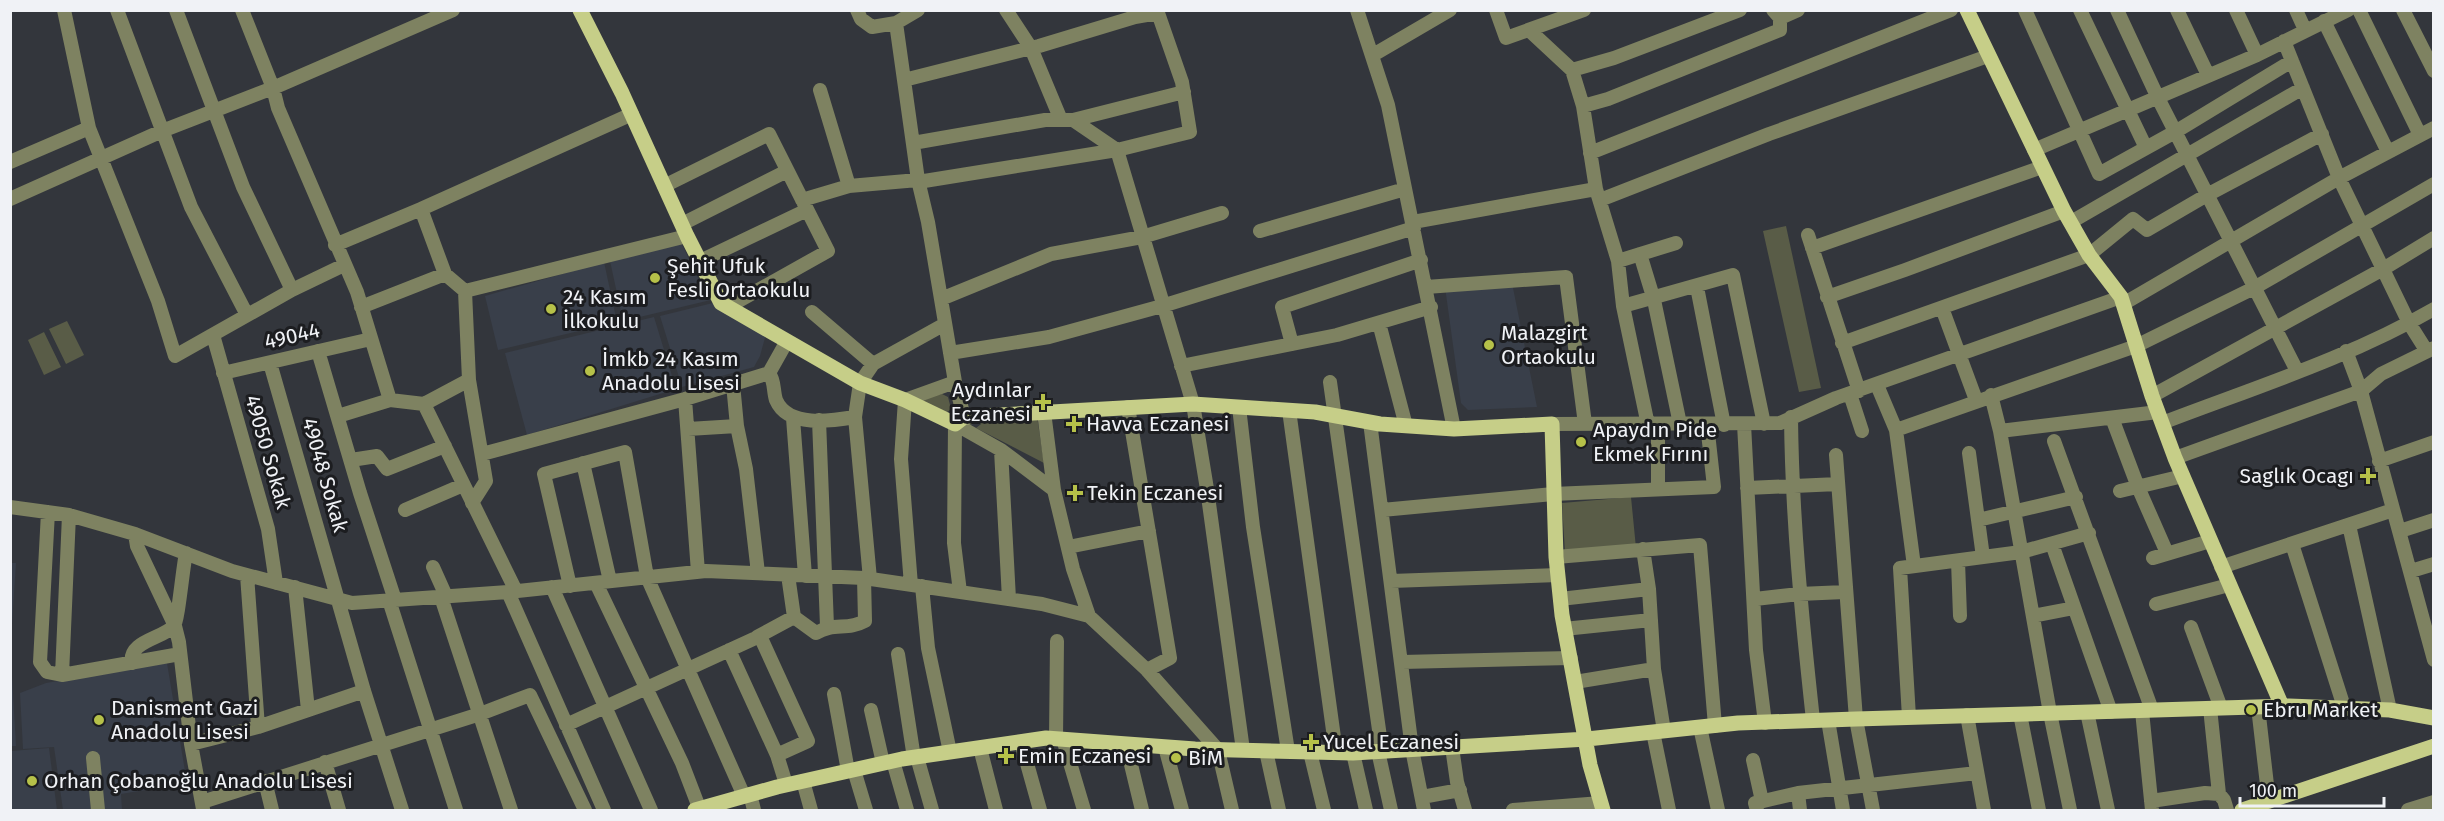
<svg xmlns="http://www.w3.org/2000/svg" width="2444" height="821" viewBox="0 0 2444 821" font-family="'Fira Sans',sans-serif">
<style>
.built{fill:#393f4a}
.green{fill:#595c47}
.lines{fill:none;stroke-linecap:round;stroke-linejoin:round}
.minor{stroke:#7e8261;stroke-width:14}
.major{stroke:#c6ce88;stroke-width:15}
.poi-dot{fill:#b6c149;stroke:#1c1d20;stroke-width:2}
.labels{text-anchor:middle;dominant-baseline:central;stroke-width:6;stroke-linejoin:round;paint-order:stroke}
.poi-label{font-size:21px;fill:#f0f2f6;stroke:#1c1d20;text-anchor:start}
.street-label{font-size:21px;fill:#f0f2f6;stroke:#1c1d20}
</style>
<rect width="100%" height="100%" fill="#33363c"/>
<path class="built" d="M680,240L701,285L715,299L623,321L610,261Z
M604,262L617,322L498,350L485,296Z
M1512,283L1537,407L1468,410L1461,403L1445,287Z
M717,302L766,334L760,356L754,367L682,387L660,316Z
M654,317L676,389L527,435L505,353Z
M11,563H16L11,639L10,563Z
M11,658L16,746H11L10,658Z
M167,663L187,783L121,794L122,810H63L54,747L23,749L20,693L46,683Z
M49,748L57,810H11V751Z"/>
<path class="green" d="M1786,226L1821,388L1799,392L1763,231Z
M67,321L84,355L66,364L49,329Z
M44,332L61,367L44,375L28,340Z
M942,394L948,397L951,409L945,414L918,398Z
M1037,416L1044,463L976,428L985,421Z
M1631,497L1636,548L1565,553L1562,503Z"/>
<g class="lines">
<path class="minor" d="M64,10L89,128L158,301L175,356L292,290L344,265
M117,10L191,207L247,315
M176,10L243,187L292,290
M242,10L273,88L278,108L357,292L390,400L424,404L516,591
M857,10L861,19L872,27L896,23L918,10
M1006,10L1031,48L1061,120
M1357,10L1388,105L1454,429
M1496,10L1506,38L1584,10
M1773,10L1780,18L1798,10
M2025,10L2099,174L2175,132L2292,61
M2080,10L2146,148
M2117,10L2158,98L2297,371
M2177,10L2208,75
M2236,10L2257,55
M2296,10L2305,30
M2359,10L2420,135
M2403,10L2434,71
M2324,21L2388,152
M896,23L918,180L928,222L955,382L964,417
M1529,30L1572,70L1583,106L1596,189L1618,261L1623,306L1648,425
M2284,41L2339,178L2409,323L2426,350
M1373,55L1450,10
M1572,70L1614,58L1740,10
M904,80L1039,46L1135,17L1133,10
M820,90L849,186
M1583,106L1608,99L1780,30V18
M1073,120L1184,92
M913,143L1045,120H1073L1117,150L1193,404L1207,489L1243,750
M2034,150L2257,55L2348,10
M1590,153L1951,10
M10,162L89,128
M918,182L1117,150L1190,132L1182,82L1158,13L1135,17
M664,186L769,134L828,251L728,307
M10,199L162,131L273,88L453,10
M802,200L849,186L918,180
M1600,200L1769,134L1988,56
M421,209L445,274
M1413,222L1596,189
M2071,222L2303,88
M682,224L787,171
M1260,231L1405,189
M1808,235L1859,391
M335,245L421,209L632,114
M1812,248L2042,167
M1640,254L1654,300L1680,424
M700,261L807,210
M1618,261L1676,243
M1426,287L1566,277L1585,424
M1697,287L1724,425
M1827,297L1905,270L2064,211
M941,299L1051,254L1142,237L1222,213
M2123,304L2339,178L2434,128
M1623,306L1733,275L1764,424
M361,307L445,274L465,291L687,236
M1942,308L1976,400
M812,312L873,364
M1379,323L1406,426
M213,335L268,529L276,583
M1842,343L2089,255L2133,219L2147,230L2207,195L2322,134
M1292,344L1282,307L1421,260
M318,351L360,493L395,600
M2346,351L2361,391L2434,660
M950,353L1049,337L1162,306L1414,228
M270,363L364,691L402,810
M1181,366L1337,335L1431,307
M223,373L371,339
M769,373C775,381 773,391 776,400C788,428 831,421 855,417
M469,380L486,481L472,503
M1330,382L1382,751
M733,384L737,426
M1877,385L1896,430L1914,566
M1850,394L1862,431
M1991,395L2000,431L2050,713L2070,810
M2152,396L2383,269L2434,238
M685,399L698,572
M424,404L469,380L465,291
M1128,407L1170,658L1147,670
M1239,407L1253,527L1288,751
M1289,410L1336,752
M1044,412L1054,490
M338,416L390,400
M1791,417C1792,519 1802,619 1813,720
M793,418L805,576
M2112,418L2138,487L2167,553
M819,420L827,626
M1370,422L1412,749L1424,810
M2162,423C2253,388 2349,358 2434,309
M1552,424L1780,423L1836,398L2121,297
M1744,424L1756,650L1765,723
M1658,425V489
M688,429L737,426L746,469L758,573
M1896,430L2136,346L2254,288L2434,184
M2000,431L2158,412
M2054,441L2152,710
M1001,450L1009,599
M1969,453L1983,557
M482,454L685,399L769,373L787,341
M1836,455L1856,719L1873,810
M2175,458L2361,391L2381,374L2434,348
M351,460L377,456L387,469L445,446
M2379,461L2434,442
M583,463L610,581
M1747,488L1838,484
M2120,491L2183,476
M10,507L69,515L135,534L232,571L352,603L508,592L706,571L864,578L1042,604L1089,616L1147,670L1218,750L1232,810
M405,510L463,485
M1382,510L1553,494L1714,487L1707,424
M48,512L40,662L47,672L62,675
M69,515L62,675L180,654
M1978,520L2076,497
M2349,525L2390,710
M2400,531L2434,520
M135,534L137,546L175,626L179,642L191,744L203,809
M2052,544L2111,712
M2292,544L2344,707
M1068,547L1149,531
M1643,549L1649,589L1654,669L1664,731
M1556,557L1700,545L1715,726
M2153,558L2210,541
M1958,561L1960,616
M433,567L446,596
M2221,567L2393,510
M2411,571L2434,564
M247,575L258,727
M870,579L855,417L860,383L873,364L945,324
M1391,581L1558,575
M596,583L682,763L700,810
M911,585L901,459L905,400L955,382
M570,586L544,474L625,452L647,577L744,796
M922,586L928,648L950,752
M295,587L308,710
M552,587L651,810
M508,592L604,810
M960,592L954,543L955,424L1001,450L1054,490L1073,569L1089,616
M441,597L511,810
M1560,599L1649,589
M1755,599L1799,594L1845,592
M389,600L456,810
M2156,604L2229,585
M2033,616L2074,608
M794,617L816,633C834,622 847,631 865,621L864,578
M2191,627L2221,708
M1564,629L1651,620
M757,637L794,617L788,575
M729,650L777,755L786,784
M898,654L914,758
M1402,662L1571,658
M132,663C128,641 162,639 174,626C178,622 183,566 186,553
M1575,682L1654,669
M834,694L848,771
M2258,707L2269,802
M2210,708L2219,794L2224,800L2227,810
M871,710L883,763
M2142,711L2152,810
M2087,712L2108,810
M2020,714L2039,810
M1967,715L1984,810
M1909,717L1900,568L2021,552L2089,533
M1828,720L1843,810
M566,725L760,636L808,741L777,755
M1700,727L1718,810
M1653,732L1669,810
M1056,739L1057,641
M1063,739L1084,810
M1021,742L1040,810
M191,744L258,727L364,691
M1126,744L1142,810
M1165,747L1182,810
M1452,747L1457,782L1465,810
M980,748L996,810
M1266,751L1279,810
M1378,751L1391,810
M1310,752L1324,810
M1353,753L1366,810
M917,757L932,810
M93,758L98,810
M1753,760L1762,801
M893,761L907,810
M325,762L339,810
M854,770L866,810
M265,781L272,810
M803,781L811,810
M1798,793L1800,810
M750,794L754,810
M1422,797L1460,790
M2151,801L2205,793L2219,794
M202,802L480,714L530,695L585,810
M1513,810L1601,803
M1757,810L1755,803L1798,793L1977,773
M2408,810L2434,802"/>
<path class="major" d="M580,10L622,93L687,236L721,303L860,383L905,400L955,424L964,417L1193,404L1315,412L1380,424L1454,429L1552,424L1556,557L1562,615L1590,765L1603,810
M1967,10L2064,211L2089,255L2121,297L2152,396L2175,458L2282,706
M695,810L777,787L902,759L1046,738L1195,749L1353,753L1587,739L1738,723L1856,719L2289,706L2390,710L2434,718
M2242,810L2434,746"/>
</g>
<g class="poi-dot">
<circle cx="655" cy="278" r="6"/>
<circle cx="551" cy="309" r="6"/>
<circle cx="1489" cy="345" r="6"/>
<circle cx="590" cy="371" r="6"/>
<path d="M1040 393h6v6h6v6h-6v6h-6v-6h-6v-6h6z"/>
<path d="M1071 415h6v6h6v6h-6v6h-6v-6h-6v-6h6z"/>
<circle cx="1581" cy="442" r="6"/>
<path d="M2365 467h6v6h6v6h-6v6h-6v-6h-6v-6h6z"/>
<path d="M1072 484h6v6h6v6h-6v6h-6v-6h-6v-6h6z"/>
<circle cx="2251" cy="710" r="6"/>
<circle cx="99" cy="720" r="6"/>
<path d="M1308 733h6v6h6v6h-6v6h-6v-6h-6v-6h6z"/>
<path d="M1003 747h6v6h6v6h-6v6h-6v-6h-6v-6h6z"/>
<circle cx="1176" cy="758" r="6"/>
<circle cx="32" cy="781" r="6"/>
</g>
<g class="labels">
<g class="poi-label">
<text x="667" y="266">Şehit Ufuk<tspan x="667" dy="24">Fesli Ortaokulu</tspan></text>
<text x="563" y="297">24 Kasım<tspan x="563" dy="24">İlkokulu</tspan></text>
<text x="1501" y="333">Malazgirt<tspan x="1501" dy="24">Ortaokulu</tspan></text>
<text x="602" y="359">İmkb 24 Kasım<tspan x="602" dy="24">Anadolu Lisesi</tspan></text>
<text x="1031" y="390" text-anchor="end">Aydınlar<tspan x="1031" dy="24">Eczanesi</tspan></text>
<text x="1086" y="424">Havva Eczanesi</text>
<text x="1593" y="430">Apaydın Pide<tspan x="1593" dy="24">Ekmek Fırını</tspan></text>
<text x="2354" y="476" text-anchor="end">Saglık Ocagı</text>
<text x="1087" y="493">Tekin Eczanesi</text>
<text x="111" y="708">Danisment Gazi<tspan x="111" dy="24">Anadolu Lisesi</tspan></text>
<text x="2263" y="710">Ebru Market</text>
<text x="1323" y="742">Yucel Eczanesi</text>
<text x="1018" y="756">Emin Eczanesi</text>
<text x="1188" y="758">BiM</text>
<text x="44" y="781">Orhan Çobanoğlu Anadolu Lisesi</text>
</g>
<g class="street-label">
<text transform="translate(292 336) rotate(-13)">49044</text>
<text transform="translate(268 452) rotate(74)">49050 Sokak</text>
<text transform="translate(325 475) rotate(74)">49048 Sokak</text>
</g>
</g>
<rect width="2444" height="821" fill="none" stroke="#f0f2f6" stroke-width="24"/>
<path d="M2240 797v9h144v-9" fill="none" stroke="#f0f2f6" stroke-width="3"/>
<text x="2249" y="797" font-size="18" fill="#f0f2f6" stroke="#1c1d20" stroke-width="4.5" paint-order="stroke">100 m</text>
</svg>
